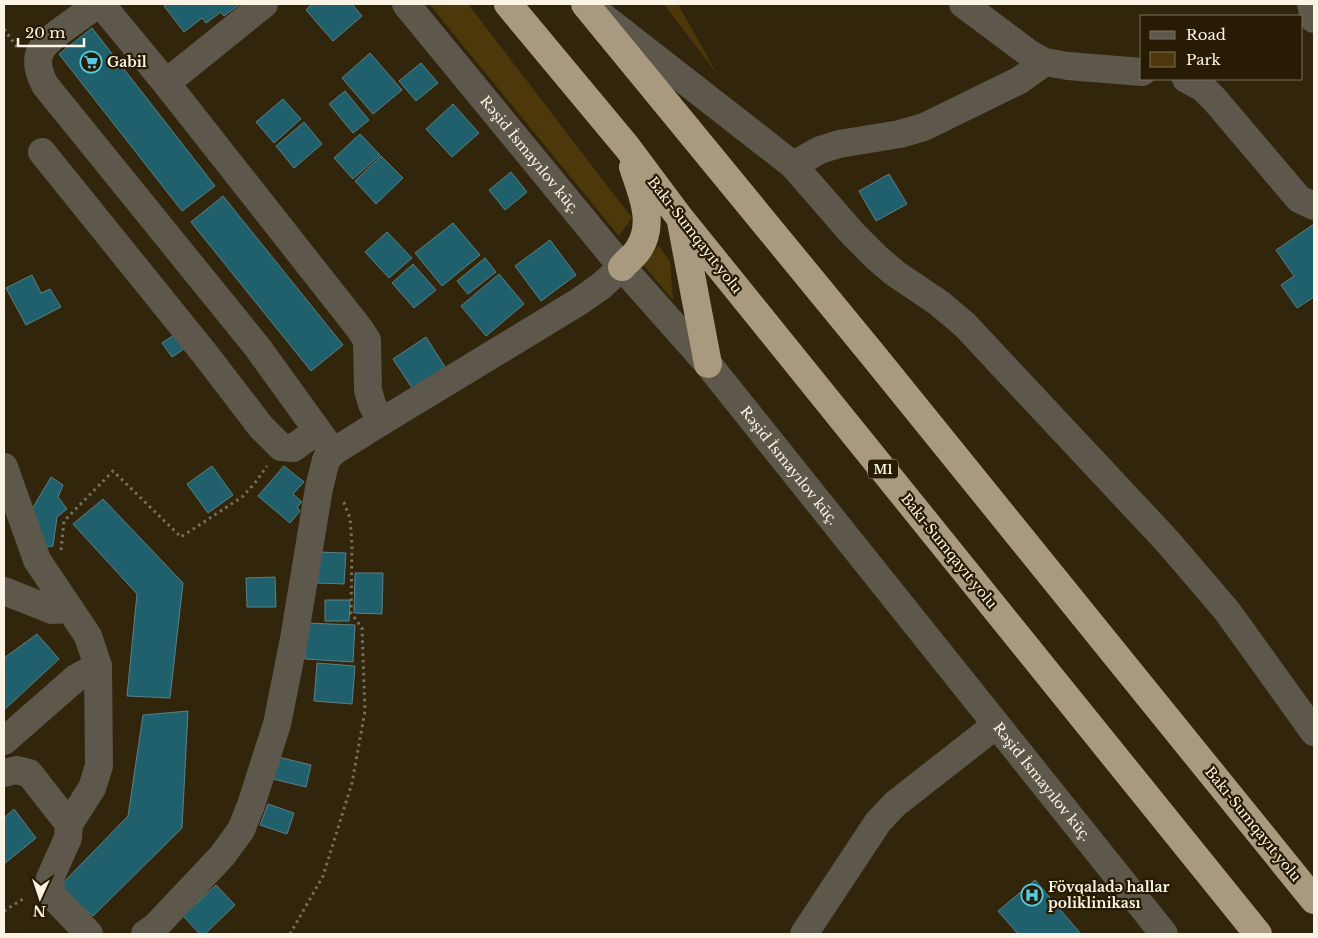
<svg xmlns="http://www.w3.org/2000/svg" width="1318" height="938" viewBox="0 0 1318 938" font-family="'Libre Baskerville',serif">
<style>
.green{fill:#4d380b}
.building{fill:#20606c;stroke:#5c8087}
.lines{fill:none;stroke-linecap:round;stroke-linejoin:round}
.path{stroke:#7b705b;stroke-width:3;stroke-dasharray:2.5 4;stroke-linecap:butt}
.minor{stroke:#5d574c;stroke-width:28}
.highway{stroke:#a99a7f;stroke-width:28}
.labels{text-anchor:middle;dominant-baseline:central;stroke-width:4.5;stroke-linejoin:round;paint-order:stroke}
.shield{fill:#271b03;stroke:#bbb2a0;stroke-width:1}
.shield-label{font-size:12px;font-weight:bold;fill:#fbf3e4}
.poi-label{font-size:14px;font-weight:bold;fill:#fbf3e4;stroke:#271b03;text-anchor:start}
.street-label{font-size:14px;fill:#fbf3e4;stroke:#271b03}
</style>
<rect width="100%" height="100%" fill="#31250c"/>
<path class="green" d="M429,4H468L632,218L619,236Z
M664,4H678L717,74Z
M659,246L670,261L673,300L640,261Z"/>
<path class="building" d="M167,4H240L224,16L221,12L206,23L202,18L184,32L164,6Z
M312,4H352L362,16L333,41L306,10Z
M92,28L215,186L182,211L59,54Z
M370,53L402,90L373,114L342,78Z
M421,63L438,83L416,101L399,81Z
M345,91L369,120L353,133L329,104Z
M283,99L301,119L274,143L256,122Z
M453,104L479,133L452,157L426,129Z
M304,122L322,144L294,168L276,146Z
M360,134L380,155L353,179L334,158Z
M381,156L403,178L376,204L355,181Z
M511,172L527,192L505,210L489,190Z
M889,174L907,204L876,221L859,191Z
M223,196L343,345L311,371L191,222Z
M453,223L480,255L442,286L415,253Z
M1314,224V297L1297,308L1281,285L1294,276L1276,250Z
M387,232L412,258L389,278L365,252Z
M550,240L576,275L541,301L515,266Z
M485,258L496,272L468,294L457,281Z
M413,264L436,290L414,308L392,283Z
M499,274L524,304L486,336L461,306Z
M32,275L41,293L50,289L61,307L26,325L6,288Z
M183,329L193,343L172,357L162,343Z
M426,337L447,370L414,391L393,359Z
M212,466L233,495L208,513L187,484Z
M284,466L304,482L293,494L302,502L297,507L300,511L290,523L258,496Z
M51,477L63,485L58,497L67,509L57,517L53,546L39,548L32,509Z
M103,499L183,583L170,698L127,696L137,594L73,524Z
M318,552L346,553L344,584L317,583Z
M355,573H383L382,614L354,613Z
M275,577L276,607H247L246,578Z
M325,600H350L349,621H325Z
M307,623L355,625L353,662L305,659Z
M37,634L59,659L4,710V658Z
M317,663L355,666L352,704L314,701Z
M188,711L182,828L93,916L58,888L128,816L143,715Z
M278,757L311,765L306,787L273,779Z
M268,804L294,813L287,834L260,825Z
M14,809L36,838L4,864V818Z
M1035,880L1081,934H1018L998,911Z
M216,885L235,905L205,934H200L183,916Z"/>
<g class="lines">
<path class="path" d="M4,29L17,47
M61,550L64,521L113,471L181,537L242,497L255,483L267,466
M4,911L26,897
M290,934L323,876L352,783L365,711L362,628L351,613L352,545L350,518L344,503L341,501"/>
<g class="minor">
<path d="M98,4C87,12 77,19 66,27C42,45 29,54 45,85L258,348L333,452"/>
<path d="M101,4L166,83L359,328L367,340L368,390L372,404L381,422"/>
<path id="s1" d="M406,4L622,267L708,364L1164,934"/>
<path d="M963,4L1030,54L1045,62L1068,66L1142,72"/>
<path d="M1311,4L1314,19"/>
<path d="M602,16L793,165L853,234L877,258L896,274L939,303L965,325L1168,542L1227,611L1314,732"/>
<path d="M1186,79L1203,88L1215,100L1299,199L1314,206"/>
<path d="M166,83L264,4"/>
<path d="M42,152L205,354L261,427L281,447L293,448L317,431"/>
<path d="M793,165L820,150L839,144L900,134L924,127L1020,80L1045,62"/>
<path d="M4,467L37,560L88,636L98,666L99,766L92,788L69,824"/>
<path d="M4,591L52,610L70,609"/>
<path d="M4,741L76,678L98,666"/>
<path d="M4,773L16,770L29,773L69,824L68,838L50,878L51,894L89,934"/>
<path d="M145,934L155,927L222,856L241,830L251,805L277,724L294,639L319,488L326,460L333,452L381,422L580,301L601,286L622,267"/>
<path d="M804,934L878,822L895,804L996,725"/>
</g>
<path class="highway" d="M508,4L627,147L680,218L1258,934
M585,4L873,355L1314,900
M681,222L708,364
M622,267C627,261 634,256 638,250C656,224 642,194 633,167"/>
</g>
<defs>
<g id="supermarket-ring" transform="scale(1.125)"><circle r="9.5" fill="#271b03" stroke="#55cae0" stroke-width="1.5"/><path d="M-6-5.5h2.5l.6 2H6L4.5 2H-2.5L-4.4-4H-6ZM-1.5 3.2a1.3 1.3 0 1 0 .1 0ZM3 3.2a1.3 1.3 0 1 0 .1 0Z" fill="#55cae0"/></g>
<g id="hospital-ring" transform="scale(1.125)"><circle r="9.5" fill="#271b03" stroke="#55cae0" stroke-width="1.5"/><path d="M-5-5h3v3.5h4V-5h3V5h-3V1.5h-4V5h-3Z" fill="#55cae0"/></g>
</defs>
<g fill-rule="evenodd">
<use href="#supermarket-ring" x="91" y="62"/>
<use href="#hospital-ring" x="1032" y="895"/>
</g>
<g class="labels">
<rect class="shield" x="868" y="459.5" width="30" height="19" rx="4"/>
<g class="shield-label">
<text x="883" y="469">M1</text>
</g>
<g class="poi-label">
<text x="107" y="62">Gabil</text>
<text x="1048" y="887">Fövqaladə hallar<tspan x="1048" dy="16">poliklinikası</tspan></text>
</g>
<g class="street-label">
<text stroke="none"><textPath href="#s1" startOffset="195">Rəşid İsmayılov küç.</textPath></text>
<text transform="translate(695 235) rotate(52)">Bakı-Sumqayıt yolu</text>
<text stroke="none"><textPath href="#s1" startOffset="600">Rəşid İsmayılov küç.</textPath></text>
<text transform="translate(949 551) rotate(51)">Bakı-Sumqayıt yolu</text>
<text stroke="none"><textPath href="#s1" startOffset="1005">Rəşid İsmayılov küç.</textPath></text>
<text transform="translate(1253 824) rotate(51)">Bakı-Sumqayıt yolu</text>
</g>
</g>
<rect width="1318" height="938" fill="none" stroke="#fbf3e4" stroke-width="10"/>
<rect x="1140" y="15" width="162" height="65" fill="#271b03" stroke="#7c715d"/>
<rect x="1150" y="31" width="25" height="8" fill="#5d574c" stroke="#7c715d"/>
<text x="1186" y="40" font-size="15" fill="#fbf3e4">Road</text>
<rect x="1150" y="52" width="25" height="15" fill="#4d380b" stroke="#7c715d"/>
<text x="1186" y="65" font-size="15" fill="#fbf3e4">Park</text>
<g transform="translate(40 898) rotate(183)" stroke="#271b03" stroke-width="4" paint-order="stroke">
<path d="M0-4L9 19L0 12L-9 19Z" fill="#fbf3e4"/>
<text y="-8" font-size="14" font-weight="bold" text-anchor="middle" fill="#fbf3e4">N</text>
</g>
<path d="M18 38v8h66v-8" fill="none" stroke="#fbf3e4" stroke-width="2.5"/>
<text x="25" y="38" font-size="15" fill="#fbf3e4" stroke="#271b03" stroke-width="4" paint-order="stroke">20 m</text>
</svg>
